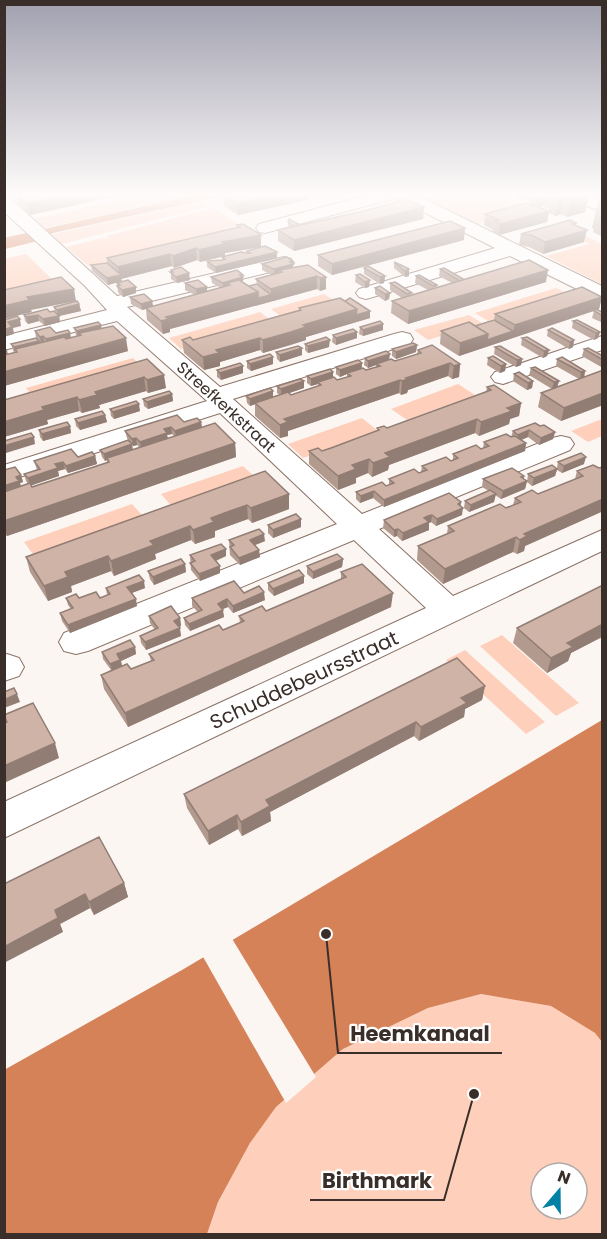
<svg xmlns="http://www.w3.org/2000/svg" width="607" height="1239" viewBox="0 0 607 1239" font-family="Poppins,sans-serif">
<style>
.green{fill:#fed0bb;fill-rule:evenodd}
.water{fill:#d58259}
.pier{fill:#fcf6f3}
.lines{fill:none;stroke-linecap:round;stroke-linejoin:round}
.minor-casing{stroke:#8b7266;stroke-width:2}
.minor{fill:#fff;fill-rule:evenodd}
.wall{fill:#b29a8f;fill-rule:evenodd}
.shaded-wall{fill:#917d74}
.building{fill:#cfb3a6;stroke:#917d74;stroke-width:1.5}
.labels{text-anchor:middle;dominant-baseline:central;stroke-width:4.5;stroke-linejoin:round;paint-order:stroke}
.far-street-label{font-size:16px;fill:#392e29;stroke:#fff}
.street-label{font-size:20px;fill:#392e29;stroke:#fff}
.leader{fill:none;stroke:#392e29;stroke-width:2}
.callout-dot{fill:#392e29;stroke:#fff;stroke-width:2}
.callout-label{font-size:21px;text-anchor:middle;font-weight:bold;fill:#392e29;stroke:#fff;stroke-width:4.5;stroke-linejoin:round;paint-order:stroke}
</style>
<rect width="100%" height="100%" fill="#fcf6f3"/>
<path class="green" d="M152,193H189L192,196L44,228L33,219Z
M442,193H492L530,211L477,224L424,198Z
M201,201L210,206L62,244L49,235Z
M213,208L247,230L90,267L66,247L102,238L109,239L106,236Z
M581,234L602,244V284L546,256L589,244L575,236Z
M26,254L56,283L5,296L4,259Z
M556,288L569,294L488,321L475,313Z
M324,294L338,303L285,319L271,309Z
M260,312L273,322L181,349L169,338Z
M469,315L482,323L428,340L414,330Z
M133,358L141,366L33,397L26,388Z
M458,384L475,395L407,420L391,409Z
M362,418L378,431L303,458L288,444Z
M602,419V436L588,442L571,431Z
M243,466L257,479L174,509L161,494Z
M132,504L144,517L35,557L24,542Z
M502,635L579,703L556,716L480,646Z
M465,650L545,722L526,734L446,660Z
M481,994L551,1006L595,1033L602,1042V1234H207L218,1202L250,1143L276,1107L343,1049L428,1008ZM541,1173H577V1209H541Z"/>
<path class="water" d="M204,193H235L53,233L38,241L5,249L4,238Z
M602,720V1042L595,1033L551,1006L481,994L428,1008L343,1049L276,1107L250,1143L218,1202L207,1234H5L4,1070L182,970Z"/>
<path class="pier" d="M231,937L316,1077L286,1103L202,955Z"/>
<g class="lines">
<g class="minor-casing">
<path id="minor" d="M376,193H412L602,286V300L595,298L510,256L373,297L366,299L359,297L356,293L359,289L495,248L396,198L265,233L259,232L256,228L259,224Z
M562,193H585L602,201V212L564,197Z
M4,197L10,198L117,296L284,257L291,259L294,263L291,267L127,307L220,387L394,334L402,332L410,334L413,339L410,344L233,399L362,514L552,438L561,436L570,438L574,444L570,450L379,529L453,596L602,530V551L4,838V802L426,608L354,540L88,651L76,654L64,651L59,642L64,633L337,524L220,413L4,482V465L207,401L117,321L4,350V336L107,310L85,286L4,212Z
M602,336V350L503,384L495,382L491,377L495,372Z
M7,654L19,658L24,667L19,676L4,681V655Z"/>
</g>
<use href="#minor" class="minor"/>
</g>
<path class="wall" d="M20,193H130L30,215L18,205L16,194Z
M233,193H334L308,198V200L238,215L224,206L223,195Z
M513,193H589L585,212L567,217L561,214L555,216L549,213L547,222L499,235L493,232V230L484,225L485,214L531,205V201L526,199L520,200L514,197V194ZM543,206L549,209V211L539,207Z
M603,200V235L601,236L593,232L594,229L592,228L598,201Z
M424,207L423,219L294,251L278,241V230L288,227V222L300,225Z
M237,225L261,247L225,253V256L200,262L197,260L174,268L172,266L121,279L122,281L108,285L92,271L91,265L107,263V258L237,227Z
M575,225L584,242L543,254L529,247L519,245L521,234Z
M464,240L332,275L318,266V255Z
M247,251L277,258L216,273L207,267V261L222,260V257L247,253Z
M293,262V268L326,277V289L320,291L317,289L170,329V332L163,334L147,320L146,309L142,310L131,304L130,297L152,301L153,306L195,295L185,290V283L207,292L221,288L212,283L211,277L243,275V282L249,286L257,284L256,279L272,275L262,270V264Z
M394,262L401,265L409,276L405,277L394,268Z
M364,268L385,276L384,283L380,284L364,274Z
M440,269L463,280L546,282L408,324L391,313L392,301L402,298L390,290V283L412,295L428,290L415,283L416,276L437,285V287L452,283L439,276Z
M171,270L190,280L177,283L171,279Z
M360,274L369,287L365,288L355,282L356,275Z
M117,283L136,287V293L123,297L118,292Z
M375,288L390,293L389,299L385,301L375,294Z
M602,297L599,309L597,310L603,312V323L592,318L594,311L459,356L440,344L441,331L475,326L494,320L495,314Z
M345,301L370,311V318L306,337V340L291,345L263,353L260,350L220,362V366L204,370L184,353L182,340H193L299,310V308Z
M79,304L81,311L59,316L60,322L45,326L39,321L28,324L25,321L24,315L55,312L54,307Z
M573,321L600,332L598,338L594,340L572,328Z
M101,325V328L128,351L4,386V347L8,354L14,353L11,344L36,338L35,331L70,333L71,338L77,336L76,335L74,328Z
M360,327L383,330L363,336L359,334Z
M548,330L574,340L573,347L569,349L547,336Z
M357,332V338L336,345L332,342L333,335Z
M522,338L549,350L547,356L543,358L521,345Z
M305,344L329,347L308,353L305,350Z
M417,345L416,352L396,359L392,356V349Z
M495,347L522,359L521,365L516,367L494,354Z
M302,348V355L280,362L277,359L276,352Z
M584,349L603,356V368L582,356Z
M418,350L460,364L459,377L452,379L448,376L408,390L407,393L401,395L399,393L288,431V436L280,438L255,416V404L250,406L247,403L246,396L273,391V397L280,395L277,393V386L304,388L289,393L291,395L318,386V384L311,386L307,383V376L333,372V377L337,380L347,377V374L340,377L336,374V367L362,363V368L366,370L376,367V365L368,368L364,365L365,358L389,359L395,361L417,354Z
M488,358L506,364L505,371L500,373L487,365Z
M147,359L166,388L148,393L146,391L99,405L100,408L82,413L79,411L47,420L48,424L4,437Z
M557,359L585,371L584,377L603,370V405L561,421L538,407L541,393L552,389L529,375L531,368L559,381L557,387L579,379L556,366Z
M247,361L273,364L251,371L247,368Z
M243,366V373L221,380L217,377V370Z
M514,374L533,381L532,388L527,390L513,381Z
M487,387L521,403L519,416L510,419L509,424L479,436L475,433L389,465L388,470L372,477L368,473L356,478V483L338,490L309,464V451H322L377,431V428H387L486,392Z
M172,394L173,401L148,409L144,406L143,399Z
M110,409L140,411L114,419L111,416Z
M105,415L107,422L80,430L76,426L75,419Z
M184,422H201L202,427L235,443L236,457L7,536L4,533V470L21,475L23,482L20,483L21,486L28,484L26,481L24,474L37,470L34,461L78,457L95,456L97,464L68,473L65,469L58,471L59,476L31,485L32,487L107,463V460L105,461L102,457L100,450L128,440L127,438L125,431ZM172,434L174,436L168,438L167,435ZM132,445L133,446L137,445L140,448L133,450Z
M70,426L71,433L43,441L40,437L39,430Z
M540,426L555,432L553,439L539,445L528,437L521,440L526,443L525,451L384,507L373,498L360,503L356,499V492L386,486L389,485V479L419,473L421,472L422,466L451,461L453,460V454L483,448L484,442L511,437L513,431Z
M558,462L584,464L562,473L557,470L555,476L532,486L527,482L528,474L557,468Z
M603,467V513L601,512L525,546L524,551L517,554L513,552L443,584L417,560L418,546L447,534L448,526L513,505L515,498L538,494L575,479L577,471L599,468Z
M265,471L289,509L252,523L248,519L231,525L215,531V537L195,544L191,540L155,554L156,559L114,576L111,571L71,586L72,592L48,601L30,572L26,557Z
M483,479H524L527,481L525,489L501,499L495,495L494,502L469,512L464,508L465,501L489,491L482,487Z
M461,502L460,506L462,515L436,526L431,522L429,523V530L402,541L397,536L394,537L383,528L384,520Z
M301,519V527L273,538L268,533V525Z
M229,540L265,541L255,545L260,557L240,565L230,555Z
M226,549V556L216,561L220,566V573L200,581L191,570L190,555Z
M343,559L342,567L313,579L307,574V566Z
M185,564L186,572L154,585L150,579L148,571Z
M341,572L391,607L128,727L104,689L101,675L111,670L103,659L102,652L135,647L136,654L121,661L122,666L131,669L151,661L149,654L223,630L240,623L239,616L266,611L341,579Z
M268,583H304L274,596L268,590Z
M603,585V640L600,638L571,653L568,661L547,673L513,643L517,628Z
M106,588H145L132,593L137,606L70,633L62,621L60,613L71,609L68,605L66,598H100L107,595Z
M244,593L265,600L233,613L228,607L222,609L224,617L190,631L185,625L184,618L198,612L192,606V598Z
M149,616L180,618L181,626L179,627L181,636L146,650L141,643L140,636L155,630L150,623Z
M485,686L482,700L465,709L464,717L419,741L414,736L270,812L271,821L242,836L238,829L209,845L187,808L184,794Z
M124,883L128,897L94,915L90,908L60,924L63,932L4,884Z"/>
<path class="shaded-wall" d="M78,193H130L30,215L27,204Z
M287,193H334L308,198V200L238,215L237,204Z
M521,193H526V199L520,200Z
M540,193H545L543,206L538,208Z
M589,193L585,212L567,217L571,198Z
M564,196L561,214L555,216L559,197Z
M424,207L423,219L294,251V240Z
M549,211L547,222L499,235L500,224Z
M576,223L574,234L587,230L584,242L543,254L545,242L572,224Z
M465,228L464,240L332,275V264Z
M261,235V247L225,253V256L200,262L199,250L222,242Z
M196,248L197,260L174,268L173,256Z
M277,252V258L216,273L215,267Z
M170,254L172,266L121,279L122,281L108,285L107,278L119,275L118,267Z
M290,262H293V271L282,272L279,270V274L274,276V269Z
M409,269V276L405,277V271Z
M548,270L546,282L408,324L409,311Z
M189,273L190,280L177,283L176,277Z
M240,275H243V284L230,285L227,283V288L223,289V283Z
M317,276V289L170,329V332L163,334L161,321L166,317L258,292L271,295V289Z
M385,276L384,283L380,284V277Z
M326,277V289L320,291V278Z
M370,280L369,287L365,288V282Z
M136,287V293L123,297L122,290Z
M207,287V293L197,296L196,289Z
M74,289L76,301L31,310L32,312L4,319V306L27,297Z
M390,293L389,299L385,301V294Z
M602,297L599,309L459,356L460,343L488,334L513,331L515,325Z
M152,301L153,307L146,308V309L142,310L141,304Z
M79,304L81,311L59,316L60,322L45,326L43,319L58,316L57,310Z
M357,309L370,311V318L306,337V340L263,353V340L303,325Z
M38,315L39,321L28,324L26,317Z
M20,319L21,326L13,328L14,334L4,337V330L8,322Z
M383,324V330L363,336V330Z
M101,325L102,331L81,335L79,333L80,337L78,338L77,331Z
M357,332V338L336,345V338Z
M600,332L598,338L594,340L596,333Z
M70,333L71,339L48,346L46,339Z
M43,336L45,343L41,344L40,337Z
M126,338L128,351L4,386V372Z
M260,338V350L220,362V366L204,370L203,357L216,350Z
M330,340L329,347L308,353V346Z
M574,340L573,347L569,349L570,342Z
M39,341L41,348L17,352L15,349L16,354L14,347Z
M417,345L416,352L396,359V352Z
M302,348V355L280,362V355Z
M7,349L8,356L4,357V350Z
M549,350L547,356L543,358L544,351Z
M390,354L389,361L376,364V365L368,368V361Z
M273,357V364L251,371L250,364Z
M522,359L521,365L516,367L517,360Z
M362,363L361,370L347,373V374L340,377V370Z
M450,363L448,376L408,390L407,393L401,395L402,381L406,378Z
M460,364L459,377L452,379L454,366Z
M506,364L505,371L500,373L501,366Z
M243,366V373L221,380L220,373Z
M585,371L584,378L580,379L581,372Z
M333,372V379L318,382V384L311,386V379Z
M164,375L166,388L148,393L147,380Z
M144,377L146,391L99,405L100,408L82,413L79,400L95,392Z
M400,380L399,393L288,431V436L280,438V425L284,419Z
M304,381V388L281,396V389Z
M533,381L532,388L527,390L528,383Z
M559,381L557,388L552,389L554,382Z
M273,391V398L250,406V399Z
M603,393V405L561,421L564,408Z
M172,394L173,401L148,409L147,402Z
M77,397L79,411L47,420L48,424L4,437V422L42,407Z
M521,403L519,416L510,419L509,424L479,436L481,422L507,408Z
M139,404L140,411L114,419L113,412Z
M105,415L107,422L80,430L78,423Z
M477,419L475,433L389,465L388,470L372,477L373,463L385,453Z
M201,422L202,429L176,438L175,431Z
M70,426L71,433L43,441L42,434Z
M171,427L172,434L167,435L168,440L141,449L140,442L164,429Z
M529,430L528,437L517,442L518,435Z
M555,432L553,439L539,445L541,438Z
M34,437L35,444L6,453L4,446Z
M136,438L137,445L133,446L132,439Z
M235,443L236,457L7,536L4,528V521Z
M526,443L525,451L384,507V500Z
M132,444L133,452L107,458V460L105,461L104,454Z
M95,456L97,464L68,473L66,466Z
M586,457L584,464L562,473L564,466Z
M369,459L368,473L356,478V483L338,490V476L352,465Z
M63,462L65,469L58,471L59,476L30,486L28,478L55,464Z
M557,469L555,476L532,486L534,478Z
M21,475L23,482L20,483L21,488L4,498V486L16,477Z
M524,476L523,483L527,481L525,489L501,499L503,491Z
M374,491L373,498L360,503L361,496Z
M289,494V509L252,523L251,508Z
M496,494L494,502L469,512L471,505Z
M603,499V507L601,512L525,546L524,551L517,554L520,540L524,534Z
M461,502L460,509L463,508L462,515L436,526L437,519Z
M247,505L248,519L215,531V537L195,544L193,530L211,518Z
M432,515L431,522L429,523V530L402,541L403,533L424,518Z
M301,519V527L273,538V530Z
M190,526L191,540L155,554L156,559L114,576L111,561L150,541Z
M398,529L397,536L394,537V530Z
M264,534L265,541L250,547V540Z
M516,537L513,552L443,584L445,569Z
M226,549V556L212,562L211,555Z
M259,550L260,557L240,565L239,558Z
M108,556L111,571L71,586L72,592L48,601L44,586L65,572Z
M343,559L342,567L313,579V572Z
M185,564L186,572L154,585L153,577Z
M220,566V573L200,581L199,574Z
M304,576V583L274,596L273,589Z
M144,581L145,588L129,594L127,587Z
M264,592L265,600L233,613V606Z
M393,593L391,607L128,727L125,713Z
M136,599L137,606L70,633L68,625Z
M227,599L228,607L218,611V604Z
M223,610L224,617L190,631L189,624Z
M180,618L181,626L175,629L174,621Z
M603,624V630L600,638L571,653L568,661L547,673L551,658L567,643Z
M180,628L181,636L146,650L145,642Z
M135,647L136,654L121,661L122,667L112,671L110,664L117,654Z
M485,686L482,700L465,709L464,717L419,741L421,727L461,698Z
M17,694L20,702L4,708V700Z
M416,722L414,736L270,812L271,821L242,836L241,822L266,800Z
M55,743L59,758L4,783V766Z
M237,815L238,829L209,845L208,831Z
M124,883L128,897L94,915L89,902Z
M85,894L90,908L60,924L63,932L4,963V947L55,910Z"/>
<path class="building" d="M20,193H78L27,204L16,194Z
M233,193H287L237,204L223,195Z
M554,193H589L571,198L564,196L559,197L552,194Z
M406,199L424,207L294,240L278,230L364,211Z
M526,203L549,211L500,224L495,221L499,220L485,214Z
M289,219L300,225L295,226L288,222Z
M570,220L576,223L572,224L587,230L545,242L531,235L521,234Z
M450,221L465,228L332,264L318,255Z
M243,224L261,235L222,242L224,244L199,250L196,248L173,256L170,254L118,267L107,258L240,227L237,225Z
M265,246L277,252L215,267L207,261L222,260L225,259L222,257L241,252L247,253H250L247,251Z
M287,257L293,262H290L293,264L274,269L262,264Z
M529,260L548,270L409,311L392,301Z
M394,262L401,265L409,269L405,271Z
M107,263L121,275L107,278L91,265Z
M308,265L326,277L320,278L317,276L271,289L256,279L282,272L279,270Z
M368,266L385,276L380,277L364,268Z
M181,267L189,273L176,277L170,272H173L171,270Z
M444,268L463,279V280L460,281L440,269Z
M237,270L243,275H240L243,277L223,283L211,277Z
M360,274L370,280L365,282L356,275Z
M419,275L437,285L433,286L416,276Z
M61,277L74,289L27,297L29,300L4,306V290Z
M128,280L136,287L122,290L117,286L120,285L117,283Z
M198,280L207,287L196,289L185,283Z
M239,280L258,292L166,317L169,319L161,321L146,308L230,285L227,283Z
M395,282L412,293L407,294L390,283Z
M257,284L271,295L258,298V292L249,286Z
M380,286L390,293L385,294L375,288Z
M582,287L602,297L515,325L495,314Z
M144,294L152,301L141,304L130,297Z
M340,298L357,309L303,325L306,327L291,332L263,340L260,338L216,350L219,353L203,357L182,340L190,337L193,340L301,310L299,308Z
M350,298L370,311L356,315L357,309L345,301Z
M77,301L79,304L57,310L54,307Z
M47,309L50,312L54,311L59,316L43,319L38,315L26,317L24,315Z
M595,309L603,312V316L594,311Z
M17,316L20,319L8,322L12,327L4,330V320Z
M494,320L513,331L487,340L488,334L475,326Z
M577,320L600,332L596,333L573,321Z
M380,321L383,324L363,330L360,327Z
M98,322L101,325L77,331L74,328Z
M469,322L488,334L460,343L441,331Z
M113,326L126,338L4,372V355L17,352L15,349L64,337L66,339L81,335L79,333Z
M50,327L56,333L68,330L70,333L46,339L43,336L40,337L35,331Z
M552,328L574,340L570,342L548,330Z
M353,329L357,332L336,338L333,335Z
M326,337L330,340L308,346L305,344Z
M527,337L549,350L544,351L522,338Z
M36,338L39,341L14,347L11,344Z
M413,343L417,345L396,352L392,349Z
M432,345L460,364L454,366L450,363L406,378L409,379L402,381L400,380L284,419L288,422L280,425L255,403L288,392L291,395L321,385L318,382L334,377L337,380L351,376L347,373L363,368L366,370L380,366L376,364L391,359L395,361L421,353L418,350Z
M298,346L302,348L280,355L276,352Z
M500,346L522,359L517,360L495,347Z
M588,348L603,356V360L584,349Z
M386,351L390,354L368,361L365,358Z
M270,354L273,357L250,364L247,361Z
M493,356L506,364L501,366L488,358Z
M562,357L585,371L581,372L557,359Z
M147,359L164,375L147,380L144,377L95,392L97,395L79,400L77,397L42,407L44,410L4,422V400Z
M358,360L362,363L340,370L336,367Z
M240,363L243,366L220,373L217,370Z
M535,367L559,381L554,382L531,368Z
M330,369L333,372L311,379L307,376Z
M603,370V393L564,408L541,393Z
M519,372L533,381L528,383L514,374Z
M300,379L304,381L281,389L277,386Z
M494,385L521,403L507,408L512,411L481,422L477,419L385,453L390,457L373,463L369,459L352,465L356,469L338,476L309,451L318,448L322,451L331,448L379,430L377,428L384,426L387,428L491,390L487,387Z
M270,388L273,391L250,399L246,396Z
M169,391L172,394L147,402L143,399Z
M136,401L139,404L113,412L110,409Z
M102,411L105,415L78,423L75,419Z
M177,415L184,422L197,418L201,422L175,431L171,427L164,429L167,433L140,442L136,438L132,439L125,431Z
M67,422L70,426L42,434L39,430Z
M215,423L235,443L4,521V492L30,483L32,487L109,462L107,458Z
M535,423L540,426L544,425L555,432L541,438L529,430L518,435L513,431Z
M31,433L34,437L4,446V441Z
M506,434L511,437L515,436L526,443L384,500L374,491L361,496L356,492L382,482L386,486L394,483L389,479L414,469L419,473L427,470L422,466L446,457L451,461L458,458L453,454L476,445L481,449L489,446L484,442Z
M128,440L132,444L104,454L100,450Z
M71,449L78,457L92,452L95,456L66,466L63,462L55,464L58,468L28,478L24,474L40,469L34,461Z
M581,453L586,457L564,466L558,462Z
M552,465L557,469L534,478L528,474Z
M593,465L599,468L603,467V499L524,534L527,536L520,540L516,537L445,569L418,546L454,531L448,526L500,504L506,508L521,502L515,498L532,490L538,494L583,476L577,471Z
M15,467L21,475L16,477L19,481L4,486V470Z
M512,468L524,476L521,477L527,481L503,491L483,479Z
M265,471L289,494L251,508L247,505L230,511L211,518L214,522L193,530L190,526L150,541L154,545L111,561L108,556L65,572L68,577L44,586L26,557Z
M490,490L496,494L471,505L465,501Z
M449,493L461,502L458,504L463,508L437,519L432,515L428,516L424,518L429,522L403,533L398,529L394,530L384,520Z
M296,514L301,519L273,530L268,525Z
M259,529L264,534L250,540L259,550L239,558L230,547L234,545L229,540Z
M221,544L226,549L211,555L220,566L199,574L190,563L195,561L190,555Z
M337,554L343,559L313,572L307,566Z
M181,559L185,564L153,577L148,571Z
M362,564L393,593L125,713L101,675L127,664L131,669L154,660L149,654L219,625L223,630L244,621L239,616L262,606L266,611L346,577L341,572Z
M299,570L304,576L273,589L268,583Z
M139,575L144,581L127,587L136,599L68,625L60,613L73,608L66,598L76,594L79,598L96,592L100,598L110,594L106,588Z
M234,581L244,593L259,586L264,592L233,606L227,599L223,601L218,604L223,610L189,624L184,618L202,610L192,598Z
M603,585V624L567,643L573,647L551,658L517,628Z
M171,606L180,618L174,621L180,628L145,642L140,636L158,628L149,616Z
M130,640L135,647L117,654L120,660L110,664L102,652Z
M457,658L485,686L461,698L467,703L421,727L416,722L266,800L270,806L241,822L237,815L208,831L184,794Z
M14,688L17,694L4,700V692Z
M33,703L55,743L4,766V723L7,722L4,715Z
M99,837L124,883L89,902L85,894L55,910L58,918L4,947V884Z"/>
<linearGradient id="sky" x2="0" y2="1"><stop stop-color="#a0a0af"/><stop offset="0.53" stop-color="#fefbfa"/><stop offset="1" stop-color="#fefbfa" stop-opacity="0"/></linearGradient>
<rect width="607" height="367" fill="url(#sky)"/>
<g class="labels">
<g class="far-street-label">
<text transform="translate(226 407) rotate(42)">Streefkerkstraat</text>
</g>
<g class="street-label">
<text transform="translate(304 680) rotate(-25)">Schuddebeursstraat</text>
</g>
</g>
<path class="leader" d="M326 934L338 1053H502M474 1094L444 1200H310"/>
<g class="callout-dot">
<circle cx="326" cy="934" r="6"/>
<circle cx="474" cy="1094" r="6"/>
</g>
<g class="callout-label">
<text x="420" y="1041">Heemkanaal</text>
<text x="377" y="1188">Birthmark</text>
</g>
<rect width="607" height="1239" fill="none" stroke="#392e29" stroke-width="12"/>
<g transform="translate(559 1191) rotate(20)"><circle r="28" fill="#ffffff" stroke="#b0aba9" stroke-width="1.5"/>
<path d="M0-4.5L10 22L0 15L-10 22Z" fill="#0080a5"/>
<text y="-9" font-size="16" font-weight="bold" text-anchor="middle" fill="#392e29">N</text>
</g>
</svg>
